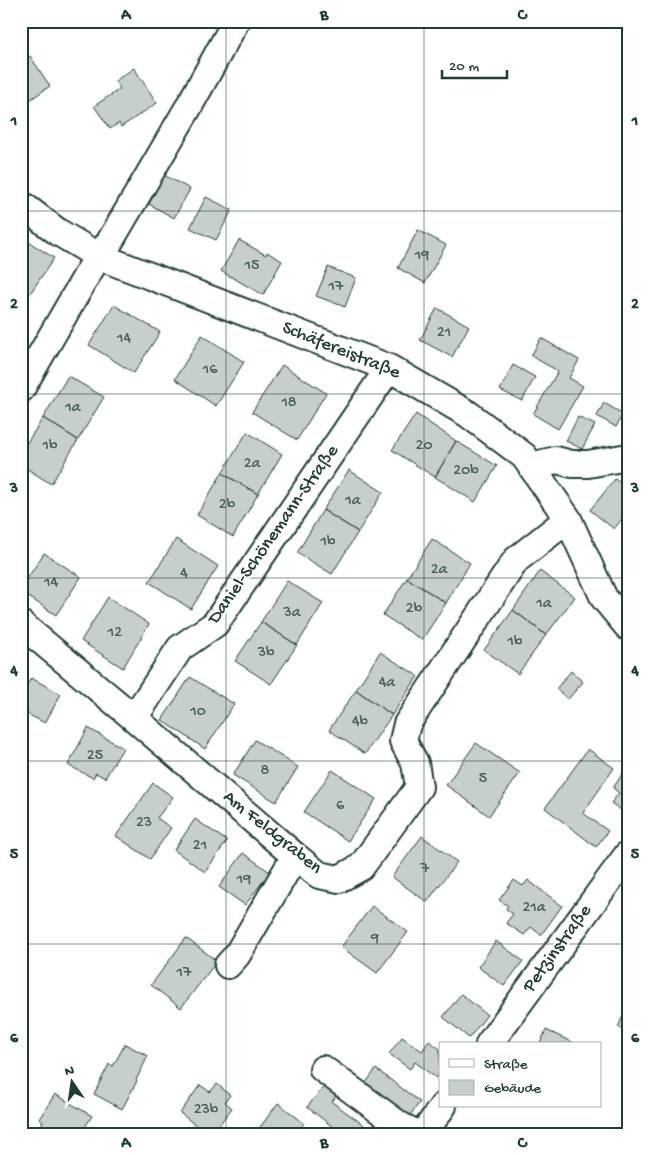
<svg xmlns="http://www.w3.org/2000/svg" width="649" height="1155" viewBox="0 0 649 1155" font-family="'Gochi Hand',sans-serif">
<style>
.building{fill:#c7cfcc;stroke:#1f3d34}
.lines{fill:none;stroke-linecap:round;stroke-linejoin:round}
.minor-casing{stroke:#1f3d34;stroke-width:30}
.minor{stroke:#fff;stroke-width:26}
.grid{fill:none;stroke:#1f3d34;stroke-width:1;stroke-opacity:0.55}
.labels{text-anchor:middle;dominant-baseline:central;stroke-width:4.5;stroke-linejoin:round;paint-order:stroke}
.number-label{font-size:16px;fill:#49625a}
.street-label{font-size:19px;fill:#1f3d34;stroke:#fff}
.neatline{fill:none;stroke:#1f3d34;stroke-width:2}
.grid-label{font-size:16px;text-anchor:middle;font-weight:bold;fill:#1f3d34}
</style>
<rect width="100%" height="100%" fill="#fff"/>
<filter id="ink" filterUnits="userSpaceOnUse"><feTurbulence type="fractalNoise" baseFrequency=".02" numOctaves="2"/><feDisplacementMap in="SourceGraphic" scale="10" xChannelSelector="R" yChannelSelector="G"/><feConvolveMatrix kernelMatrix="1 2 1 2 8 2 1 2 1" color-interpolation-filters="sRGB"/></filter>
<g filter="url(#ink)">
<path class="building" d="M30,56L50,86L21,106V62Z
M134,68L157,103L121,127L119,123L110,129L94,106L120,89L115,81Z
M164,175L190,189L174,218L149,204Z
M206,197L232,210L216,240L190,228Z
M418,230L446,245L425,283L398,268Z
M21,237L54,258L25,301L21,299Z
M239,240L266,255L267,252L282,261L263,295L221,271Z
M328,267L356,278L345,307L316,296Z
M114,305L160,332L134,373L89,345Z
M437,308L469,326L452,357L420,340Z
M202,335L244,362L216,406L175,379Z
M541,338L579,360L569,378L583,386L558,429L533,414L558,371L531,356Z
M282,365L326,393L297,440L252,412Z
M513,365L535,377L522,401L500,390Z
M68,376L104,397L78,440L43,418Z
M604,403L623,414L616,427L597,416Z
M416,414L456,441L435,477L392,450Z
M578,417L595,425L582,449L566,441Z
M43,418L78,440L51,484L21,465V452Z
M247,432L282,454L258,494L222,473Z
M456,441L497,466L475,502L435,477Z
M349,470L383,492L358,532L323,510Z
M222,473L258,494L233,537L197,515Z
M615,479L628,489V511L614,529L590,510Z
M323,510L358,532L332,574L297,553Z
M176,539L218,566L191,609L149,582Z
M432,539L470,563L446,603L407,578Z
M44,553L81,577L56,615L21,592V588Z
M540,571L575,597L546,635L513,610Z
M407,578L446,603L422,640L383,615Z
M287,581L323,603L297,645L261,622Z
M108,597L149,624L123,668L81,641Z
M513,610L546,635L518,674L484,650Z
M261,622L297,645L271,684L235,661Z
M380,652L418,676L392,715L356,690Z
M571,671L583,682L568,699L556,689Z
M190,677L234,704L205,749L162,720Z
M31,678L61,694L45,723L21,711V695Z
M356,690L392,715L365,754L329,730Z
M88,728L123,748L105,778L96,773L93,778L68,765Z
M255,740L298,767L276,802L233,775Z
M476,743L520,773L489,816L446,785Z
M588,749L614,768L583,813L608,831L596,847L545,808Z
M332,770L376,799L348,841L304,812Z
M623,773L628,776V815L611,803L619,793L613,788Z
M153,783L173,797L157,818L171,828L150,859L116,836Z
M195,819L227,841L205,872L174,850Z
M422,836L457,862L427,902L392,877Z
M243,853L270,872L245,905L219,887Z
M514,880L523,886L528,880L562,906L541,935L531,927L524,935L506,923L513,914L506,909L508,906L499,900Z
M372,906L408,932L377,973L341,947Z
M186,938L217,961L181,1008L151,985Z
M496,941L523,961L504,986L478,967Z
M461,994L487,1015L469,1038L443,1017Z
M628,1005V1032L618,1027Z
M546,1030L576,1044H540Z
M402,1037L422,1051L429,1041L440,1049V1072L436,1078L415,1062L410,1069L389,1054Z
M125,1044L148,1056L136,1080L137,1081L122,1109L94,1094L109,1064L113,1066Z
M376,1069L420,1102L404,1123L360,1091Z
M217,1084L230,1095L225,1102L232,1108L212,1134H207L180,1113L200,1085L210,1092Z
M326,1084L338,1093L332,1102L364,1125L358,1134H342L307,1107Z
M55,1094L92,1116L83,1130L77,1127L73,1134H35L43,1122L39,1119Z
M278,1103L304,1123L296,1134H255Z"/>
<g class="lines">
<g class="minor-casing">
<path id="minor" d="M21,204L58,232L98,256L389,368L468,414L524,456L568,519L604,598L628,627
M21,389L98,256L109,243L188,108L236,21
M533,469L543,463L556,460L572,464H588L628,457
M21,624L134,718L295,856L319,875L339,879L361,867L419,787L415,763L403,741L407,724L516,560L568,519
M134,718L180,648L215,624L389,368
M228,965L237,955L295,856
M489,1044L628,854
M323,1069L401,1126L417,1134
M423,1134L443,1106"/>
</g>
<use href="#minor" class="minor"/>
</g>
</g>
<path class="grid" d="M226,21V1134M424,21V1134M21,211H628M21,394H628M21,578H628M21,761H628M21,944H628"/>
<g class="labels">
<g class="number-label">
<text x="422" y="256">19</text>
<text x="252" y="266">15</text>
<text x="336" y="287">17</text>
<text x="444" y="333">21</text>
<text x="124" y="339">14</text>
<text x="210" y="370">16</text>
<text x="289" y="403">18</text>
<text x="73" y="408">1a</text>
<text x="50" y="446">1b</text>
<text x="424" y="446">20</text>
<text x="252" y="464">2a</text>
<text x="466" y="471">20b</text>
<text x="353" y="501">1a</text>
<text x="227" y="505">2b</text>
<text x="328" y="542">1b</text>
<text x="439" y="570">2a</text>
<text x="184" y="574">4</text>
<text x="51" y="583">14</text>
<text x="544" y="604">1a</text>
<text x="414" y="609">2b</text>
<text x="292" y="613">3a</text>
<text x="115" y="633">12</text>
<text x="515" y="642">1b</text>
<text x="266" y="653">3b</text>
<text x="387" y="683">4a</text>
<text x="198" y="712">10</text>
<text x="360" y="722">4b</text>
<text x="95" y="756">25</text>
<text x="265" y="771">8</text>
<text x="483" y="779">5</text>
<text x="340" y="806">6</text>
<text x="144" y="823">23</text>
<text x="200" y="846">21</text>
<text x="425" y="869">7</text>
<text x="244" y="880">19</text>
<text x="534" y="908">21a</text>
<text x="375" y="939">9</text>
<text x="184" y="973">17</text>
<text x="206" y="1110">23b</text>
</g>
<g class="street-label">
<text transform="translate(341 351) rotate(22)">Schäfereistraße</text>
<text transform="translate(274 535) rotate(-55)">Daniel-Schönemann-Straße</text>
<text transform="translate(272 833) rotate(39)">Am Feldgraben</text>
<text transform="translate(558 949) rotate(-54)">Petzinstraße</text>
</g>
</g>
<rect width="649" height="1155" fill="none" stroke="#fff" stroke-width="55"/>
<rect x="439" y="1042" width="162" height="65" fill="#ffffff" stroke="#a5b1ae"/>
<rect x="449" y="1059" width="25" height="8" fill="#ffffff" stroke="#a5b1ae"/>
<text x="484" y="1068" font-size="15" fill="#1f3d34">Straße</text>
<rect x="449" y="1080" width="25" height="15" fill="#c7cfcc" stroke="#a5b1ae"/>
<text x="484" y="1092" font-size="15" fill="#1f3d34">Gebäude</text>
<g transform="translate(72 1082) rotate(347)" stroke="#ffffff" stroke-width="4" paint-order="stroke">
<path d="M0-4L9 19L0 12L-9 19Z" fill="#1f3d34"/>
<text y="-8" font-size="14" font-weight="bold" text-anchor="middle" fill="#1f3d34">N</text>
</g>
<path d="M442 70v8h65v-8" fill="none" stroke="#1f3d34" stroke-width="2.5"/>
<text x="449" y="70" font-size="15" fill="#1f3d34" stroke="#ffffff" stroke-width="4" paint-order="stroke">20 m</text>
<rect x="28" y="28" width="594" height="1100" class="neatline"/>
<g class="grid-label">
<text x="126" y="19">A</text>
<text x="324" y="19">B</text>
<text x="522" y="19">C</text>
<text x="14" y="125">1</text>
<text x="635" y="125">1</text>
<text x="14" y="308">2</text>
<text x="635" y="308">2</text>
<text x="14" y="492">3</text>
<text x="635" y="492">3</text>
<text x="14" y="675">4</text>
<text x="635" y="675">4</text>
<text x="14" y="858">5</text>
<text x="635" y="858">5</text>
<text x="14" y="1042">6</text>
<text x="635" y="1042">6</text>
<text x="126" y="1147">A</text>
<text x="324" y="1147">B</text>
<text x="522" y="1147">C</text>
</g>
</svg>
